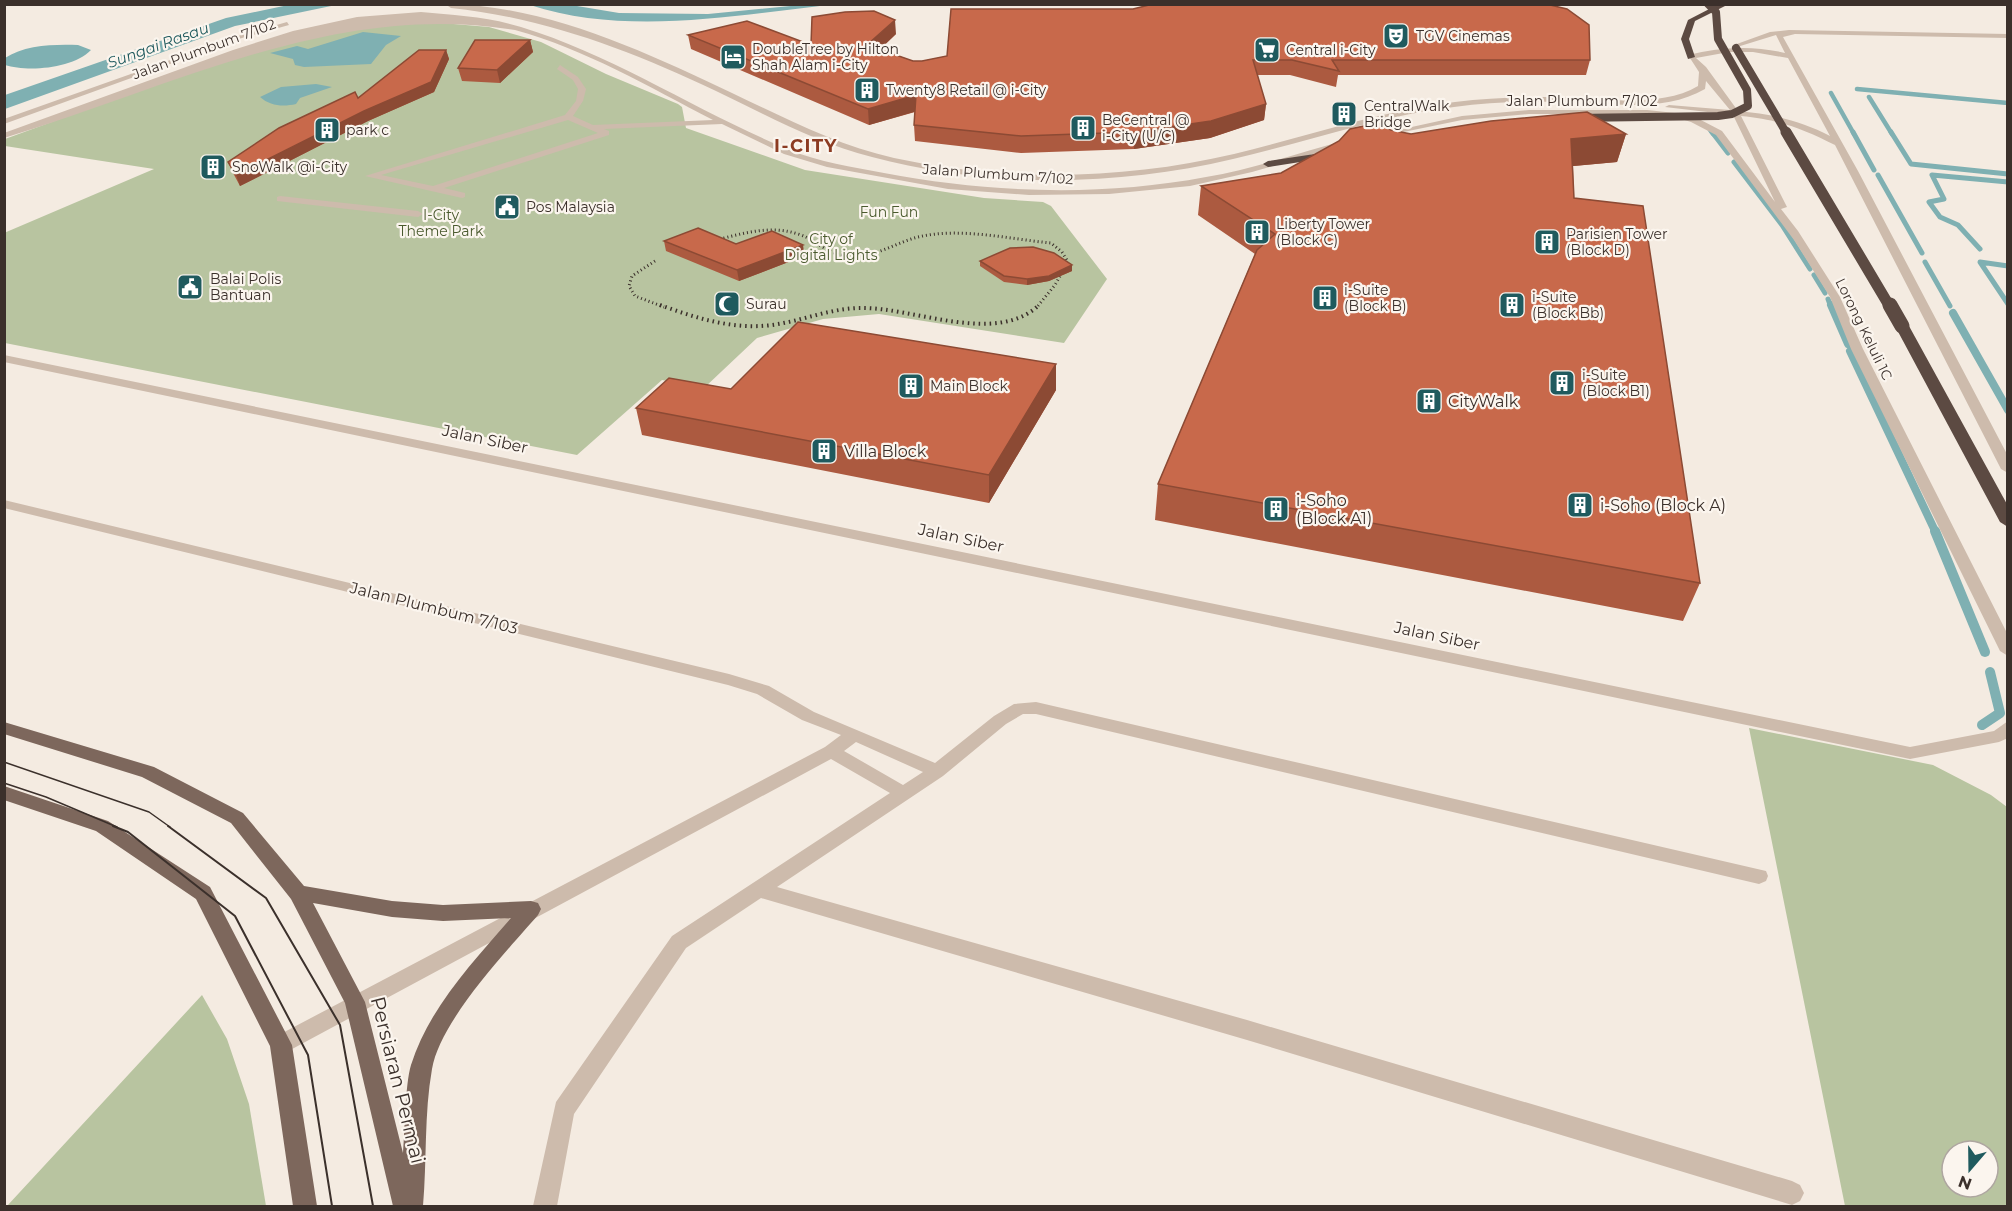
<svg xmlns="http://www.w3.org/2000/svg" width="2012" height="1211" viewBox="0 0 2012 1211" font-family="Montserrat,sans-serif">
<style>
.green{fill:#b8c4a0;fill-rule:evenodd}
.water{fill:#7fb0b2}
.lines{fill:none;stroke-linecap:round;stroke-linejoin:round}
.stream-far3{stroke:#7fb0b2;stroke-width:4.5}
.stream-far2{stroke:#7fb0b2;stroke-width:5}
.stream-far1{stroke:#7fb0b2;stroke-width:8}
.stream{stroke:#7fb0b2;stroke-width:10}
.minor{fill:#cdbbac;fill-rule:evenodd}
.major{fill:#7d675c;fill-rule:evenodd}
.highway{fill:#5c4a42;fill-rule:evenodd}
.tram-far1{stroke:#3b302b;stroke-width:1.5}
.tram{stroke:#3b302b;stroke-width:2}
.rail-far1{stroke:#3b302b;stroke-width:3;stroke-dasharray:1 3;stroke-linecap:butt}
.rail{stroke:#3b302b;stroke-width:4;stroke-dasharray:1.5 4;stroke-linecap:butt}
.highway-bridge-far2{stroke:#5c4a42;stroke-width:8}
.highway-bridge-far1{stroke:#5c4a42;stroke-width:11}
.highway-bridge{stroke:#5c4a42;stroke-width:15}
.wall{fill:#ac5a40}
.shaded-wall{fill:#8c4a34}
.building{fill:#c8694b;stroke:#8c4a34;stroke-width:1.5}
.labels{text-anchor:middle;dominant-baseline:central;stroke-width:4.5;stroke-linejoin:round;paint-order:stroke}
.far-poi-label{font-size:14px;fill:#3b302b;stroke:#fbf5ee;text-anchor:start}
.far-street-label{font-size:14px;fill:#3b302b;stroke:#fbf5ee}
.far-park-label{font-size:14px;fill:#4a5a2e;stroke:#fbf5ee}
.far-water-label{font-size:15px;font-style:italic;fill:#1f5a5e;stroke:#fbf5ee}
.poi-label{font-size:16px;fill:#3b302b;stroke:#fbf5ee;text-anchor:start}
.street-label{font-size:16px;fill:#3b302b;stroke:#fbf5ee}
.far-district-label{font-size:18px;font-weight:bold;letter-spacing:1.5px;fill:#8c3b22;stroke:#fbf5ee}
.near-street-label{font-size:20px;fill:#3b302b;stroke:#fbf5ee}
</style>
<rect width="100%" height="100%" fill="#f4ebe1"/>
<path class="green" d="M395,19L489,27L541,42L606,74L678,104L682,107L686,128L805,170L984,198L1043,202L1051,206L1107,279L1064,343L879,314L823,319L757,338L704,388L662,380L577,455L5,343L4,233L154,169L5,146V139L282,38Z
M1749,728L1933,765L1991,795L2007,807V1206H1845ZM1952,1151H1988V1187H1952Z
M202,995L227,1039L249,1104L266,1206H7Z"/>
<path class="water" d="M293,4L336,5L235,26L5,109V95L226,18Z
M530,5H571L619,13L708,14L801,5H828C732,16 625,36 530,5Z
M363,32L401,36L386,45L371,64L304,67L295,65L293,59L270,53L297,46L308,49Z
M78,45L91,50C73,69 27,72 5,65V58C24,45 55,44 78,45Z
M316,84L332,87L300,98L296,104C283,107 270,106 260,97L281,87Z"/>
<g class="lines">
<path class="stream-far3" d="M1857,89L2008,103
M1831,93L1854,134
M1869,97L1892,134
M1710,130L1713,134"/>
<path class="stream-far2" d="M1712,132L1728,153
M1853,132L1874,170
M1891,132L1911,164L2008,174
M1734,162L1782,225L1810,269
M1878,175L1922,253
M1980,249L1958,225L1940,217L1929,202L1944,199L1932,175L2008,182
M1925,262L1950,306
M2008,266L1980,262L2008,304
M1814,275L1825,293
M1828,299L1831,307"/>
<path class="stream-far1" d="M1831,305L1848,344
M1953,313L2008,410
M1850,351L1936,533"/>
<path class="stream" d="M1935,531L1985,652
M1982,725L2000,713L1990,672"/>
<path class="minor" d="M449,4C548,6 645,52 732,93C785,118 836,145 894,158C1006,182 1123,180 1234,154C1308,136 1380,111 1455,102C1485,98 1515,97 1545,97C1591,97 1658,110 1698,86L1699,72L1688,55C1721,47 1752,45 1785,53L1776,35L1737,47L1734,45L1770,32L1789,30L2008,34V38L1795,34L1783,37L1858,171L2008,456V473L2001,469L1835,145C1801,128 1780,120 1741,116L1787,207L1781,209L1798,231L1840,297L1863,349L2008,635V656L2000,651L1851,349L1830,297L1794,240L1716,135L1691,122L1675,117L1647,114H1529L1462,120L1379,137L1375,135L1462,116L1529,110H1647L1675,113L1697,118L1722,131L1775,202L1733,115L1665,107L1669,105L1730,110L1706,81L1705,89C1664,113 1610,103 1565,102C1528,101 1491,102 1454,107C1379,116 1307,142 1233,159C1114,187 990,188 872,157C816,143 768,116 716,91C631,51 546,18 451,8L448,6ZM1729,52H1753L1788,58L1830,136C1801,121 1772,114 1738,111L1706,67L1696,58Z
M421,12C455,15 489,17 521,27C616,56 699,113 790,150C819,162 852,167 884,173C990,193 1100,197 1206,177C1254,169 1300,152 1347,140L1351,143L1252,172L1190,186L1109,194L1029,195L948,189L827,167L784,154L722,124L604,129L609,131V135L444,188L465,193V197L462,198L365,176L565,115L576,101L578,89L573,80L557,69L560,65L578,77L586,89L583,101L573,116L593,125L713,120C649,87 585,49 515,30C335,0 171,88 4,138V133L233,50L293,31L357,17ZM568,120L598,133L433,186L381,175Z
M287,22L289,25L242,38L4,124V119L238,36Z
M280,196L418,211L423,214L418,217L277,201V197Z
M4,355L1910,747L1994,731L2008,721V738L1999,742L1910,759L4,362Z
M4,500L729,674L769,686L814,712L935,763L994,716L1014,704L1036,702L1766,871L1768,876L1766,881L1759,884L1036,714H1023L1006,724L943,776L777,887L1247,1020L1792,1181L1800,1185L1804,1193L1800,1201L1792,1205L1247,1040L761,898L686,948L574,1114L557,1206H533L556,1102L672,936L890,793L831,759L281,1055L273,1052L270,1045L273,1038L825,747L841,735L802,720L757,694L728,685L4,508ZM856,742L923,772L903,785L844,751Z"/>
<path class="major" d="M4,722L154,767L243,813L304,886L392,901L443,905L531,901L538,903L541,909L538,915C506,952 440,1021 432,1069C424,1114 427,1161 423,1206H393L345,1003L291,899L231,823L142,777L4,734ZM313,903L392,917L443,921L511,918C472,963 429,1008 411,1065C405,1085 405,1130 403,1153L365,1002Z
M4,786L108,821L210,887L292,1045L317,1206H293L270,1046L196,899L96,831L4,800Z"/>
<path class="highway" d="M1719,4H1729L1695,21L1689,39L1695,57L1688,59L1681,39L1688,20Z
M1328,152L1333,155L1332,157L1268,167L1263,164L1268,161Z
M1902,322L1909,326L2008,506V527L2000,522L1895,326Z"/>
<path class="tram-far1" d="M4,762L149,812L170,827
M4,783L46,797L117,827"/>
<path class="tram" d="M113,826L128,832L235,916L308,1055L332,1206
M168,826L266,898L340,1025L373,1206"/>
<path class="rail-far1" d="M708,242C738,235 768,224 798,234C823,242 825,257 857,256C879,255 898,242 918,237C960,227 1009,239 1051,243L1062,252L1068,262L1055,285L1037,307
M655,261L632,276L629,286L635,296L664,307"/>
<path class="rail" d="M660,305C696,318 733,330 772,325C802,321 831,308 861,308C913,307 996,346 1039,305"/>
<path class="highway-bridge-far2" d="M1736,48L1787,134
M1574,118L1718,116L1732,114L1748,106L1747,90L1718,39L1716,12L1708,4"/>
<path class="highway-bridge-far1" d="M1786,132L1890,307"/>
<path class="highway-bridge" d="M1890,305L1902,326"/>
</g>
<path class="wall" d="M896,34L880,49L913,61H922L947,56L1590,60L1586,75H1338L1336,87L1290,75H1257L1266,104L1264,120L1210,138L1134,149L1021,153L915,141L914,125L915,112L869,125L691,49L688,35L811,45Z
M530,40L533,52L500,83L462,81L458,68Z
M446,50L449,59L434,92L368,121L240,186L233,173L228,162L358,98Z
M1391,130L1411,134H1626L1617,162L1573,166L1574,198L1700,583L1683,621L1155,520L1158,484L1255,254L1198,215L1201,186L1281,173Z
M664,241L736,244L803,245L804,256L739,281L666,251Z
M980,261L1072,265V271L1049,281L1027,285L1004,282L980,266Z
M1056,364V390L989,503L642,435L636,408L731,389Z"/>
<path class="shaded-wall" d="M895,20L896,34L869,60L867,45Z
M530,40L533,52L500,83L497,70Z
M446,50L449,59L434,92L368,121L240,186L236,175Z
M916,95L917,111L869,125L868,109Z
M1266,104L1264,120L1210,138L1134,149L1135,132Z
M1626,134L1617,162L1563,167L1571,139Z
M803,245L804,256L739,281L737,270Z
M1072,265V271L1049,281L1027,285V279Z
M1056,364V390L989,503V475Z"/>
<path class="building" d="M1153,4H1546L1567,9L1589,25L1590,60H1332L1339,71L1292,60H1253L1266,104L1211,121L1135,132L1021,136L914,125L916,95L868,109L688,35L747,21L811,45L812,17L845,12L874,11L895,20L867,45L913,61H922L947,56L951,9H1133Z
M475,40H530L497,70L458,68Z
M419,50H446L431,82L364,111L236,175L228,162L279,128L355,92L358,98Z
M1587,112L1626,134L1571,139L1574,198L1643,206L1700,583L1158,484L1257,250L1275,234L1201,186L1281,173L1339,141L1350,129L1378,123L1391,130L1411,134L1491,121Z
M698,228L736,244L772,231L803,245L737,270L664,241Z
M1033,247L1054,253L1072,265L1049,276L1027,279L1004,276L980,261L1010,248Z
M798,322L1056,364L989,475L636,408L669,378L731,389Z"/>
<defs>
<g id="theatre-square" transform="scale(1.35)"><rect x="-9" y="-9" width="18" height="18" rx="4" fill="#1f5a5e" stroke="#fbf5ee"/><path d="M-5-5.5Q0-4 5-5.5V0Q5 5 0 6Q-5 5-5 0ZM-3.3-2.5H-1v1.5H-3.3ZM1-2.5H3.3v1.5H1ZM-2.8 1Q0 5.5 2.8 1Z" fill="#fff"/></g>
<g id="supermarket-square" transform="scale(1.35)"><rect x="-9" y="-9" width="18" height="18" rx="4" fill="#1f5a5e" stroke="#fbf5ee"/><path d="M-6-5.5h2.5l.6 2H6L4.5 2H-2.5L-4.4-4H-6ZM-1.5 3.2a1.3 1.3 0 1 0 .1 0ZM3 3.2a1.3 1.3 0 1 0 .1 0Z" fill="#fff"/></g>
<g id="hotel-square" transform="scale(1.35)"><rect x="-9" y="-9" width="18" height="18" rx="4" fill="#1f5a5e" stroke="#fbf5ee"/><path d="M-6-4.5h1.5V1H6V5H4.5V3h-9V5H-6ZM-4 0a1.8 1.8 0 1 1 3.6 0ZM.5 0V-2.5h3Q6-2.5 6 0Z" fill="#fff"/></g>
<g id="building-square" transform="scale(1.35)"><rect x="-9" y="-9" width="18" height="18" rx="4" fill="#1f5a5e" stroke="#fbf5ee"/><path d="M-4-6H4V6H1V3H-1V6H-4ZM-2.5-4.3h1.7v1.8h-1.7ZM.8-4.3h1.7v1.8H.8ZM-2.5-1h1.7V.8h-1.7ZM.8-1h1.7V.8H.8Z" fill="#fff"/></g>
<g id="civic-square" transform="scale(1.35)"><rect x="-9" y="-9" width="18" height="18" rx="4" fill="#1f5a5e" stroke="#fbf5ee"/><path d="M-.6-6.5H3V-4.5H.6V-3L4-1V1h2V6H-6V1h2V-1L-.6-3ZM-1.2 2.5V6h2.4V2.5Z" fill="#fff"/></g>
<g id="mosque-square" transform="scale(1.35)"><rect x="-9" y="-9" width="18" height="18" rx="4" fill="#1f5a5e" stroke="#fbf5ee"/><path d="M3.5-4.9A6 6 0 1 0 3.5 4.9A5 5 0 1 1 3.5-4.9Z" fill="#fff"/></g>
</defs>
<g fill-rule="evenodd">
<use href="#theatre-square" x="1396" y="36"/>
<use href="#supermarket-square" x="1267" y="50"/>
<use href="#hotel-square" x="733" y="57"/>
<use href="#building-square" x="867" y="90"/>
<use href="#building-square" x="1344" y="114"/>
<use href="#building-square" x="1083" y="128"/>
<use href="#building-square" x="327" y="130"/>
<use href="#building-square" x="213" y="167"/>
<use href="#civic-square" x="507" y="207"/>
<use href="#building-square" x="1257" y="232"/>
<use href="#building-square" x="1547" y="242"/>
<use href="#civic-square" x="190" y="287"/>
<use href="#building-square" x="1325" y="298"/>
<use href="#mosque-square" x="727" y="304"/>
<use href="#building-square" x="1512" y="305"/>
<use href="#building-square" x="1562" y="383"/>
<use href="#building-square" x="911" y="386"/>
<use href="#building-square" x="1429" y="401"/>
<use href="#building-square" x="824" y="451"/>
<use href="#building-square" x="1580" y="505"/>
<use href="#building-square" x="1276" y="509"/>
</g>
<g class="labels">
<g class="far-poi-label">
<text x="1416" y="36">TGV Cinemas</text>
<text x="752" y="49">DoubleTree by Hilton<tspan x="752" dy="16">Shah Alam i-City</tspan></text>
<text x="1286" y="50">Central i-City</text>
<text x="886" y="90">Twenty8 Retail @ i-City</text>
<text x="1364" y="106">CentralWalk<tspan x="1364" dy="16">Bridge</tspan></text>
<text x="1102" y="120">BeCentral @<tspan x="1102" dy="16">i-City (U/C)</tspan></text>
<text x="346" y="130">park c</text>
<text x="232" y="167">SnoWalk @i-City</text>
<text x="526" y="207">Pos Malaysia</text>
<text x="1276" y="224">Liberty Tower<tspan x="1276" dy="16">(Block C)</tspan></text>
<text x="1566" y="234">Parisien Tower<tspan x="1566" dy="16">(Block D)</tspan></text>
<text x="210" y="279">Balai Polis<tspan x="210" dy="16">Bantuan</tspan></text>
<text x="1344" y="290">i-Suite<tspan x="1344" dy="16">(Block B)</tspan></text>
<text x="1532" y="297">i-Suite<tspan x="1532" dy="16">(Block Bb)</tspan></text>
<text x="746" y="304">Surau</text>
<text x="1582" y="375">i-Suite<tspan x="1582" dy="16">(Block B1)</tspan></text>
<text x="930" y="386">Main Block</text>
</g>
<g class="far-street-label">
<text transform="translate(204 49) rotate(-20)">Jalan Plumbum 7/102</text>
<text x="1582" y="101">Jalan Plumbum 7/102</text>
<text transform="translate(998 174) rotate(4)">Jalan Plumbum 7/102</text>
<text transform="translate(1864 329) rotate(64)">Lorong Keluli 1C</text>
</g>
<g class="far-park-label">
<text x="889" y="212">Fun Fun</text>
<text x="441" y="215">I-City<tspan x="441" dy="16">Theme Park</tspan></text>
<text x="831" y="239">City of<tspan x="831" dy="16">Digital Lights</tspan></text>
</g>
<g class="far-water-label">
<text transform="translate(158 45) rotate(-20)">Sungai Rasau</text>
</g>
<g class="poi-label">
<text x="1448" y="401">CityWalk</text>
<text x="844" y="451">Villa Block</text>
<text x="1296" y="500">i-Soho<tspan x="1296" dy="18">(Block A1)</tspan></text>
<text x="1600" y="505">i-Soho (Block A)</text>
</g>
<g class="street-label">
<text transform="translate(485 439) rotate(12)">Jalan Siber</text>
<text transform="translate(961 538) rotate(12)">Jalan Siber</text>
<text transform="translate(434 608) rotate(14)">Jalan Plumbum 7/103</text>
<text transform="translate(1437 636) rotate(12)">Jalan Siber</text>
</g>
<g class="far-district-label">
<text x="806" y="146">I-CITY</text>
</g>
<g class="near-street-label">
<text transform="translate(398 1080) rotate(76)">Persiaran Permai</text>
</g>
</g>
<rect width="2012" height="1211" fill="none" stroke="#3b302b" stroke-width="12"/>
<g transform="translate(1970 1169) rotate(200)"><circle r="28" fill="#fbf5ee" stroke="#aea6a0" stroke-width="1.5"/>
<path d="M0-4.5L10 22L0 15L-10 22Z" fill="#1f5a5e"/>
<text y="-9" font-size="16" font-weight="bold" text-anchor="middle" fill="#3b302b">N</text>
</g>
</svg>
